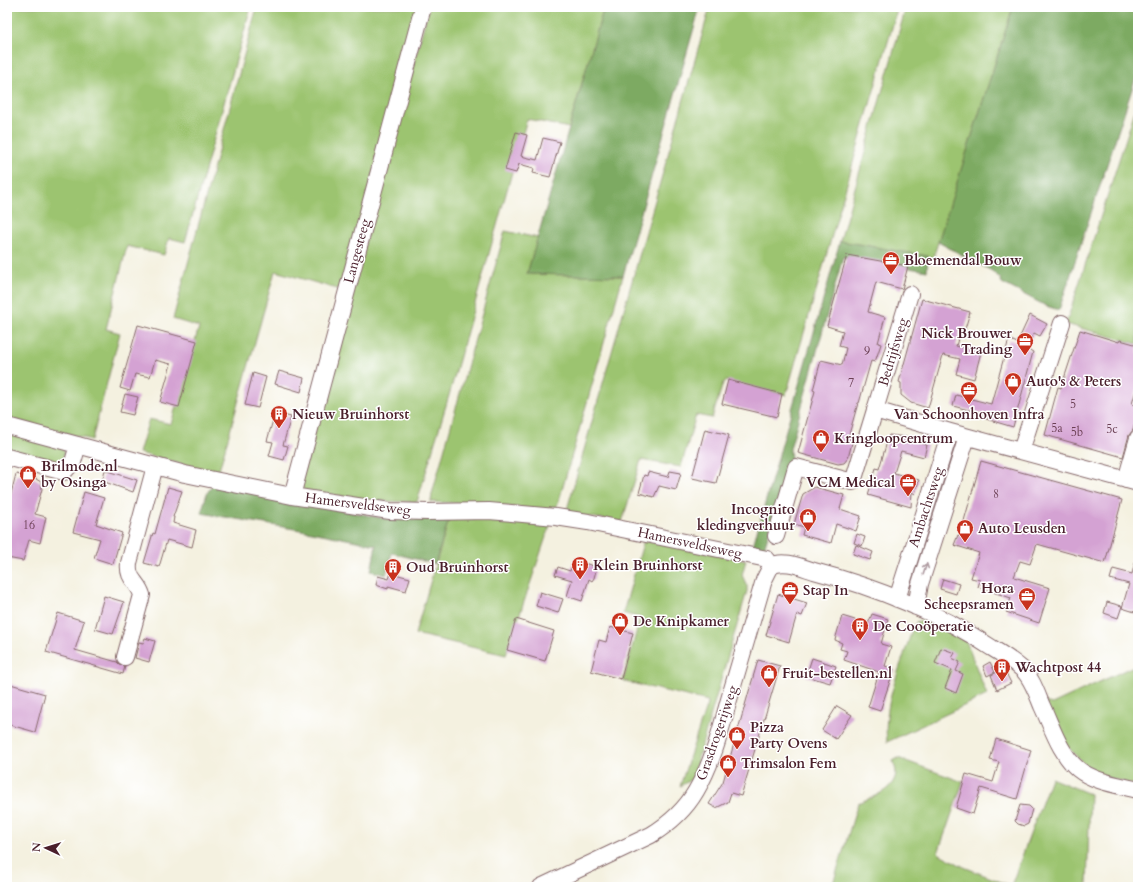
<svg xmlns="http://www.w3.org/2000/svg" width="1145" height="894" viewBox="0 0 1145 894" font-family="Cardo,serif">
<style>
.green{fill:#9cc46f;stroke:#73724d}
.forest{fill:#7daa62;stroke:#646446}
.building{fill:#d4a2d3}
.lines{fill:none;stroke-linecap:round;stroke-linejoin:round}
.minor-casing{stroke:#86686a;stroke-width:18}
.minor{stroke:#fff;stroke-width:16}
.oneway{stroke:#ae9aa0}
.labels{text-anchor:middle;dominant-baseline:central;stroke-width:3;stroke-linejoin:round;paint-order:stroke}
.number-label{font-size:12px;fill:#6c4055}
.street-label{font-size:14px;fill:#4a1f2b;stroke:#fff}
.poi-label{font-size:14px;font-weight:bold;fill:#4a1f2b;stroke:#fff;text-anchor:start}
</style>
<rect width="100%" height="100%" fill="#fff"/>
<filter id="ink" filterUnits="userSpaceOnUse"><feTurbulence type="fractalNoise" baseFrequency=".025" numOctaves="2"/><feDisplacementMap in="SourceGraphic" scale="8" xChannelSelector="R" yChannelSelector="G"/><feConvolveMatrix kernelMatrix="1 2 1 2 8 2 1 2 1" color-interpolation-filters="sRGB"/></filter>
<filter id="wash" filterUnits="userSpaceOnUse"><feTurbulence type="fractalNoise" baseFrequency=".012" numOctaves="4" result="noise"/><feDisplacementMap in="SourceGraphic" scale="16" xChannelSelector="R" yChannelSelector="G"/><feGaussianBlur stdDeviation="0.9" result="paint"/><feColorMatrix in="noise" values="0 0 0 0 0 0 0 0 0 0 0 0 0 0 0 0 0 1.4 0 .05"/><feComposite in="paint" operator="in"/></filter>
<g filter="url(#wash)">
<rect width="100%" height="100%" fill="#f4f1e0"/>
<path class="green" d="M7,7H251L185,242L169,238L164,255L127,246L106,329L120,333L92,440L7,418Z
M257,7H419L341,290L275,271L218,474L139,453L149,419L171,424L199,327L173,319Z
M429,7H604L569,128L527,119L450,392L417,502L372,501L303,490L300,484Z
M710,7H898L786,395L726,381L723,383L712,418L696,415L681,467L641,460L622,522L566,513Z
M906,7H1013L933,258H927V256L840,241Z
M1138,101V344L1066,324Z
M505,231L538,238L527,274L623,276L560,497L555,511L480,504L431,502L432,494Z
M7,432L64,447V456L61,463L7,450Z
M493,518L550,525L506,655L415,634L449,519Z
M644,540L746,560L742,575L747,586V591L692,779L680,786L708,701L623,681L640,618L623,613Z
M924,619L966,641L987,695L887,742C882,702 903,664 913,626L917,622Z
M1138,664V786L1106,777L1084,764L1066,745L1045,702L1052,704Z
M898,758L963,782L938,853L964,867L1011,886L1051,778L1090,794L1087,887H832L858,803C872,797 894,791 896,773C896,769 894,764 893,761Z"/>
<path class="forest" d="M604,7H700L623,276L527,274Z
M1013,7H1138V71L1059,310L1046,306L1002,283L1000,278L992,271L938,242Z
M840,241L928,256L927,271L843,257L790,449L791,459L763,552L752,549Z
M213,485L387,519H449L435,564L392,553L386,575L371,571L376,545L312,532L201,513L207,493Z"/>
<g id="blocks">
<path class="building" d="M516,132L527,135L521,156L537,160L543,138L560,142L550,177L533,173L534,168L519,164L516,173L505,170Z
M847,255L908,266L902,289L876,282L868,312L885,317L878,343L881,344L875,362L871,361L859,403H858L848,438L853,439L848,458L844,463L838,464L798,453L815,391L813,390L821,360L842,365L846,348L839,346L843,331L827,326Z
M922,299L970,312L965,329L961,328L956,346L981,352L974,379L956,374L960,359L943,355L928,408L911,403L901,395V383L899,382Z
M1030,315L1047,324L1040,336L1034,333L1026,348L1033,352L1013,427L986,419L988,415L953,406L956,395L991,404L1009,339L1017,343Z
M138,325L197,341L179,407L160,402L171,364L155,360L150,377L135,374L130,391L120,388Z
M1080,330L1119,342L1120,340L1138,345V383L1132,404L1138,406V413L1133,430L1129,435L1123,457L1045,435L1058,387L1061,388Z
M279,371L304,378L301,392L275,384Z
M253,373L266,377L258,408L245,405Z
M728,380L782,394L777,417L722,404Z
M125,394L138,397L133,415L120,412Z
M275,413L291,417L283,445L288,446L284,460L269,456L273,442L267,441Z
M705,429L729,435L716,483L692,478Z
M889,435L915,438L914,441L927,445L924,457L901,451L894,473L919,480L915,494L912,492L911,507L868,495L876,468L879,469Z
M981,461L1122,500L1105,563L1037,544L1030,564L1020,561L1014,577L1050,588L1039,623L1006,612L1011,598L978,587L980,580L971,578L979,553L954,545L958,535H960Z
M105,470L137,480L133,492L102,481Z
M670,471L681,473L676,490L659,486L654,497L639,493L644,475L647,476L648,472L668,477Z
M16,474L36,479L41,482L42,489L35,514L46,517L40,543L29,540L23,561L7,558V509Z
M168,487L182,491L173,517H174L173,523L196,530L192,547L167,540L159,567L144,563L153,533L155,534Z
M815,487L844,495L840,509L861,516L856,531L836,524L831,543L802,535L804,527L794,524L803,494Z
M84,492L104,498L96,524L122,533L113,564L94,558L100,539L73,532Z
M857,534L865,537L862,546L854,543Z
M856,545L873,552L870,560L853,554Z
M574,560L597,567L594,578L592,581L589,579L582,601L567,596L572,580L555,575L558,567L570,571Z
M1135,562H1138V613L1122,608L1129,584L1110,579L1113,569L1132,574Z
M391,573L410,578L406,591L388,586V589L376,585L378,576L389,579Z
M943,579L959,584L956,594L940,589Z
M540,592L563,599L558,613L536,606Z
M778,594L807,603L802,616L797,614L789,642L766,635Z
M104,596L124,602L113,634L95,629Z
M1107,602L1122,606L1118,618L1104,613Z
M58,613L84,621L75,650L117,662L119,664L125,666L123,674L46,652Z
M872,614L888,619L881,644L891,647L885,666L894,669L880,711L868,707L879,672L844,660L847,651L840,649L842,643L835,640L842,616L868,624Z
M516,619L554,631L545,661L507,650Z
M610,627L633,633L621,679L591,671L599,640L606,642Z
M145,638L155,641L149,662L135,658L139,642L143,643Z
M941,648L955,653L952,658L960,662L956,671L963,674L956,693L945,688L952,670L935,663Z
M812,658L836,666L830,683L806,676Z
M758,660L780,666L741,796L731,793L728,802L716,808L709,804L723,782Z
M990,662L995,672L987,676L983,666Z
M1004,669L1011,683L997,690L991,675Z
M7,683L45,694L35,732L7,724Z
M837,706L852,715L836,739L822,730Z
M996,739L1031,750L1017,799L981,788L973,814L956,808L966,774L993,782L999,762L990,760Z
M1020,805L1029,806L1032,809L1028,824L1024,826L1018,824L1015,821Z"/>
</g>
</g>
<g filter="url(#ink)">
<use href="#blocks" fill-opacity="0" stroke="#86686a" stroke-width="1"/>
<g class="lines">
<g class="minor-casing">
<path id="minor" d="M875,410L910,294
M7,426L185,474L292,496L390,511L428,512L489,511L556,517L588,522L767,559L771,566
M1021,451L1062,323
M7,457L64,472L73,462L78,445
M1126,480L1138,438
M292,496L423,7
M776,536L796,467L853,482L875,410L950,432L1138,483
M771,566C784,559 801,567 814,571C875,587 940,613 992,648C1002,654 1013,661 1022,669C1032,678 1037,694 1042,706C1052,727 1060,754 1078,769C1094,782 1119,785 1138,790
M897,599L950,432
M916,607L920,584L967,437
M125,657L142,595C138,581 127,580 129,563L155,466
M541,887L651,835C669,824 685,810 696,791C712,764 720,733 728,703C740,662 752,621 764,580L771,566"/>
</g>
<use href="#minor" class="minor"/>
</g>
<defs><path id="oneway-shaft" d="M-6 0H5M1.5-3L5.5 0L1.5 3" fill="none" stroke-width="1.6" stroke-linecap="round" stroke-linejoin="round"/></defs>
<use class="oneway" href="#oneway-shaft" transform="translate(925 569) rotate(-72)"/>
</g>
<defs>
<g id="office-pin" transform="scale(0.9)"><path d="M0 17L-7.5 6A9.5 9.5 0 1 1 7.5 6Z" fill="#c8321e" stroke="#fff"/><path d="M-6-3h4V-5.5h4V-3h4V5H-6ZM-1-4.5V-3h2v-1.5ZM-6 0V1H6V0Z" fill="#fff"/></g>
<g id="shop-pin" transform="scale(0.9)"><path d="M0 17L-7.5 6A9.5 9.5 0 1 1 7.5 6Z" fill="#c8321e" stroke="#fff"/><path d="M-5-2.5h2.3a2.7 3.5 0 0 1 5.4 0H5L5.5 6h-11ZM-1.5-2.5h3a1.5 2.3 0 0 0-3 0Z" fill="#fff"/></g>
<g id="building-pin" transform="scale(0.9)"><path d="M0 17L-7.5 6A9.5 9.5 0 1 1 7.5 6Z" fill="#c8321e" stroke="#fff"/><path d="M-4-6H4V6H1V3H-1V6H-4ZM-2.5-4.3h1.7v1.8h-1.7ZM.8-4.3h1.7v1.8H.8ZM-2.5-1h1.7V.8h-1.7ZM.8-1h1.7V.8H.8Z" fill="#fff"/></g>
</defs>
<g fill-rule="evenodd">
<use href="#office-pin" x="891" y="260"/>
<use href="#office-pin" x="1025" y="341"/>
<use href="#shop-pin" x="1013" y="381"/>
<use href="#office-pin" x="969" y="390"/>
<use href="#building-pin" x="279" y="414"/>
<use href="#shop-pin" x="821" y="438"/>
<use href="#shop-pin" x="28" y="474"/>
<use href="#office-pin" x="908" y="482"/>
<use href="#shop-pin" x="808" y="517"/>
<use href="#shop-pin" x="965" y="528"/>
<use href="#building-pin" x="580" y="565"/>
<use href="#building-pin" x="393" y="567"/>
<use href="#office-pin" x="790" y="590"/>
<use href="#office-pin" x="1027" y="596"/>
<use href="#shop-pin" x="620" y="621"/>
<use href="#building-pin" x="860" y="626"/>
<use href="#building-pin" x="1002" y="667"/>
<use href="#shop-pin" x="769" y="673"/>
<use href="#shop-pin" x="737" y="735"/>
<use href="#shop-pin" x="728" y="763"/>
</g>
<g class="labels">
<g class="number-label">
<text x="867" y="351">9</text>
<text x="851" y="383">7</text>
<text x="1073" y="404">5</text>
<text x="1057" y="428">5a</text>
<text x="1112" y="429">5c</text>
<text x="1077" y="432">5b</text>
<text x="996" y="494">8</text>
<text x="29" y="525">16</text>
</g>
<g class="street-label">
<text transform="translate(357 251) rotate(-75)">Langesteeg</text>
<text transform="translate(893 352) rotate(-73)">Bedrijfsweg</text>
<text transform="translate(358 504) rotate(7)">Hamersveldseweg</text>
<text transform="translate(926 507) rotate(-72)">Ambachtsweg</text>
<text transform="translate(690 543) rotate(12)">Hamersveldseweg</text>
<text transform="translate(717 733) rotate(-71)">Grasdrogerijweg</text>
</g>
<g class="poi-label">
<text x="904" y="260">Bloemendal Bouw</text>
<text x="1012" y="333" text-anchor="end">Nick Brouwer<tspan x="1012" dy="16">Trading</tspan></text>
<text x="1026" y="381">Auto's &amp; Peters</text>
<text x="292" y="414">Nieuw Bruinhorst</text>
<text x="969" y="414" text-anchor="middle">Van Schoonhoven Infra</text>
<text x="834" y="438">Kringloopcentrum</text>
<text x="41" y="466">Brilmode.nl<tspan x="41" dy="16">by Osinga</tspan></text>
<text x="895" y="482" text-anchor="end">VCM Medical</text>
<text x="795" y="509" text-anchor="end">Incognito<tspan x="795" dy="16">kledingverhuur</tspan></text>
<text x="978" y="528">Auto Leusden</text>
<text x="593" y="565">Klein Bruinhorst</text>
<text x="406" y="567">Oud Bruinhorst</text>
<text x="1014" y="588" text-anchor="end">Hora<tspan x="1014" dy="16">Scheepsramen</tspan></text>
<text x="803" y="590">Stap In</text>
<text x="633" y="621">De Knipkamer</text>
<text x="873" y="626">De Cooöperatie</text>
<text x="1015" y="667">Wachtpost 44</text>
<text x="782" y="673">Fruit-bestellen.nl</text>
<text x="750" y="727">Pizza<tspan x="750" dy="16">Party Ovens</tspan></text>
<text x="741" y="763">Trimsalon Fem</text>
</g>
</g>
<rect width="1145" height="894" fill="none" stroke="#fff" stroke-width="24"/>
<g transform="translate(46 848) rotate(274)" stroke="#ffffff" stroke-width="3" paint-order="stroke">
<path d="M0-3L7 15L0 10L-7 15Z" fill="#4a1f2b"/>
<text y="-6" font-size="11" font-weight="bold" text-anchor="middle" fill="#4a1f2b">N</text>
</g>
</svg>
